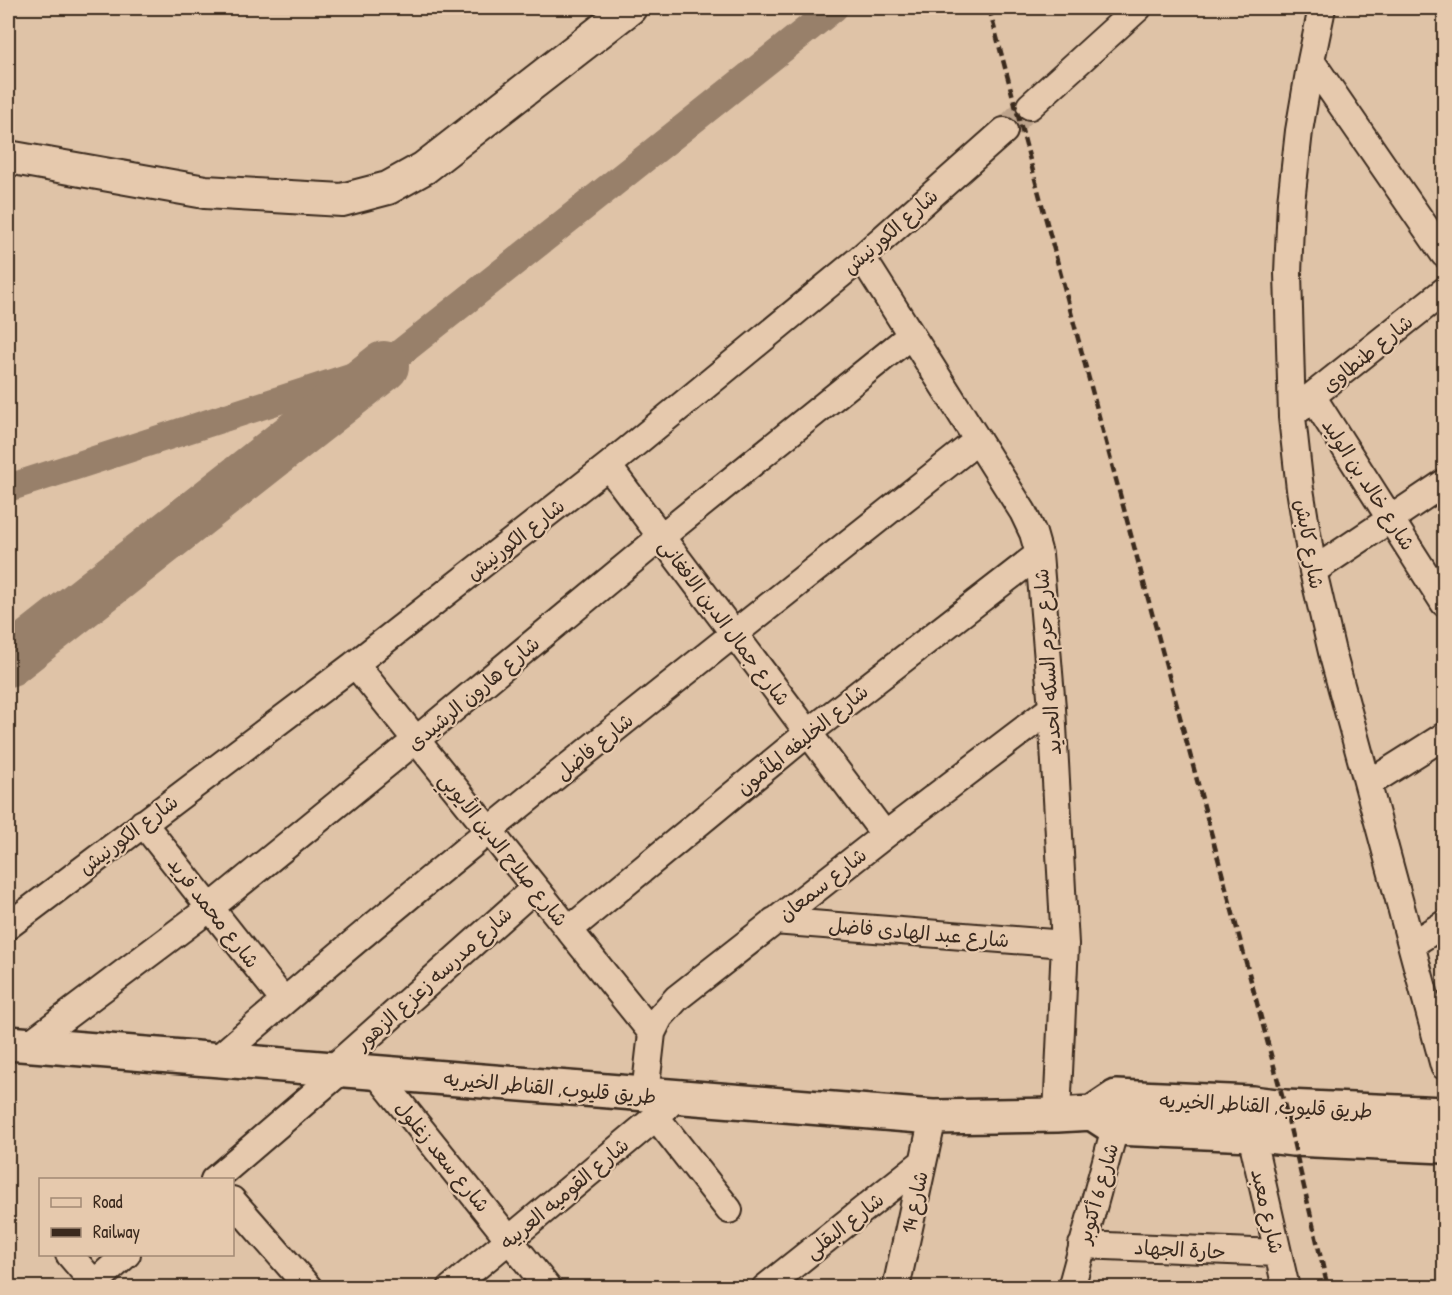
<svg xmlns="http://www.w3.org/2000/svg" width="1452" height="1295" viewBox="0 0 1452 1295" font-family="'Patrick Hand','Playpen Sans Arabic',sans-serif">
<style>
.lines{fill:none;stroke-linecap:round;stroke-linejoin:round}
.canal{stroke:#98806b;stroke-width:28}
.river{stroke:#98806b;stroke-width:50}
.minor-tunnel{stroke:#bea48c;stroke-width:26;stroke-dasharray:26 13;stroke-linecap:butt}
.minor-casing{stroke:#3b2a1e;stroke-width:30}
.tertiary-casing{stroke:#3b2a1e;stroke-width:36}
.secondary-casing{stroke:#3b2a1e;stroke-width:38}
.minor{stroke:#e6c9ad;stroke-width:26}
.tertiary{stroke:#e6c9ad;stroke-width:32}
.secondary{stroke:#e6c9ad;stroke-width:33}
.rail{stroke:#3b2a1e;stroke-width:4.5;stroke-dasharray:9 4.5;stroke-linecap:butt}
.labels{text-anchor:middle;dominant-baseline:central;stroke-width:4.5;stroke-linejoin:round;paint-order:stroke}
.street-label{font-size:20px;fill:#3b2a1e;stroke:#e6c9ad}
</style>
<rect width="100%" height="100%" fill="#dfc3a7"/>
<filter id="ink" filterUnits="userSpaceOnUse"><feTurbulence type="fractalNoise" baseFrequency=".0167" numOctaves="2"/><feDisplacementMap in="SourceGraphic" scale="12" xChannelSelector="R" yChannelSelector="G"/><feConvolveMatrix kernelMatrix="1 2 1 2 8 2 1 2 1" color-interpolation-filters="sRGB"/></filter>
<g filter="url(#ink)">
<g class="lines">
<path class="canal" d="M8,488L384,366L834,8"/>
<path class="river" d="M8,662L384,366"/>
<path class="minor-tunnel" d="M1004,131L1030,106"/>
<g class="minor-casing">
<path id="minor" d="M1322,8L1311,61L1299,131L1291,202L1288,273L1292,417L1300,489L1313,571L1332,652L1444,1066
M1311,61L1444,254
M1030,106L1138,8
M862,257L1023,512L1033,533L1039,554L1052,708L1065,944L1057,1115
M1312,396L1444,603
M1301,408L1312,396L1444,291
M608,466L885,835
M1313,571L1444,483
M355,664L652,1033
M1368,784L1444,736
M143,823L284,1001
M774,921L1065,944
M8,926L355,664L608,466L862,257L1004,131
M569,930L808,733L1039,554
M1412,944L1444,924
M29,1044L210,908L416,740L661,537L911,335
M216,1060C463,845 722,644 978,440
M332,1069L535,888
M376,1073L548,1288
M645,1094L652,1033L660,1017L677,998L885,835L1052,708
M656,1117L729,1210
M1251,1134L1286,1288
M214,1180L342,1070
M232,1200L309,1288
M1082,1245L1278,1253
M69,1254L98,1288
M89,1288L127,1254
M451,1288L656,1117L676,1097
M765,1288L923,1162
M896,1288L933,1117
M1071,1288L1115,1128L1116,1109"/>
</g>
<g class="tertiary-casing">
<path id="tertiary" d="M8,157L205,192L342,200L388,188L424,168L630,8"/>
</g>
<g class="secondary-casing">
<path id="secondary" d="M8,1043L933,1117L1057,1115L1092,1113L1116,1097L1252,1103L1285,1107L1444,1114
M1092,1113L1115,1128L1251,1134L1293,1139L1444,1146"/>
</g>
<use href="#minor" class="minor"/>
<use href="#tertiary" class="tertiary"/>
<use href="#secondary" class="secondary"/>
<path class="rail" d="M989,8L1285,1107L1328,1288"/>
</g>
</g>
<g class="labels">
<g class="street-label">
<text transform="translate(890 231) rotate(-41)">شارع الكورنيش</text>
<text transform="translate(1367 353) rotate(-39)">شارع طنطاوى</text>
<text transform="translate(1369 484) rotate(57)">شارع خالد بن الوليد</text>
<text transform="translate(515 539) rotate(-38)">شارع الكورنيش</text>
<text transform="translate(1310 544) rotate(80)">شارع كابش</text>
<text transform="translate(725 622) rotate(53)">شارع جمال الدين الافغانى</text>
<text transform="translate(1047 662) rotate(-94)">شارع حرم السكه الحديد</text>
<text transform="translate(473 693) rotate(-40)">شارع هارون الرشيدى</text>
<text transform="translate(802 739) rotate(-39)">شارع الخليفه المأمون</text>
<text transform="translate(594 746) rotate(-39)">شارع فاضل</text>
<text transform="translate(128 834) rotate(-37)">شارع الكورنيش</text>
<text transform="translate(504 849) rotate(51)">شارع صلاح الدين الأيوبي</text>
<text transform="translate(822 884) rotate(-38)">شارع سمعان</text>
<text transform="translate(214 912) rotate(52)">شارع محمد فريد</text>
<text transform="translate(919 932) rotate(5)">شارع عبد الهادى فاضل</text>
<text transform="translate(433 978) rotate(-42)">شارع مدرسه زعزع الزهور</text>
<text transform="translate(550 1087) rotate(5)">طريق قليوب, القناطر الخيريه</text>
<text transform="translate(1266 1105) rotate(3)">طريق قليوب, القناطر الخيريه</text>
<text transform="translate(443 1156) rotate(51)">شارع سعد زغلول</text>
<text transform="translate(564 1193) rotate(-40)">شارع القوميه العربيه</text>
<text transform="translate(1097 1193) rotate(-74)">شارع 6 أكتوبر</text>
<text transform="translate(914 1202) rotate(-78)">شارع 14</text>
<text transform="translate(1268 1211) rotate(77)">شارع معبد</text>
<text transform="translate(844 1225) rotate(-38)">شارع البقلى</text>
<text transform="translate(1180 1249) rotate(3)">حارة الجهاد</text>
</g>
</g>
<rect width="1452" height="1295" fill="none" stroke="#e6c9ad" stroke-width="30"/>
<rect x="15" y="15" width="1422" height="1265" fill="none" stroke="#3b2a1e" stroke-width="2" filter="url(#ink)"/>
<rect x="39" y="1178" width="195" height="78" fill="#e6c9ad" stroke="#a28974" stroke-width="1.5"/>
<rect x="51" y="1198" width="30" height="9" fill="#e6c9ad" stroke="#a28974" stroke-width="1.5"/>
<text x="93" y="1208" font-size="18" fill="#3b2a1e">Road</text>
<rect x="51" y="1228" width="30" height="9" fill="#3b2a1e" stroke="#a28974" stroke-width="1.5"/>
<text x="93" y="1238" font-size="18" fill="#3b2a1e">Railway</text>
</svg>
